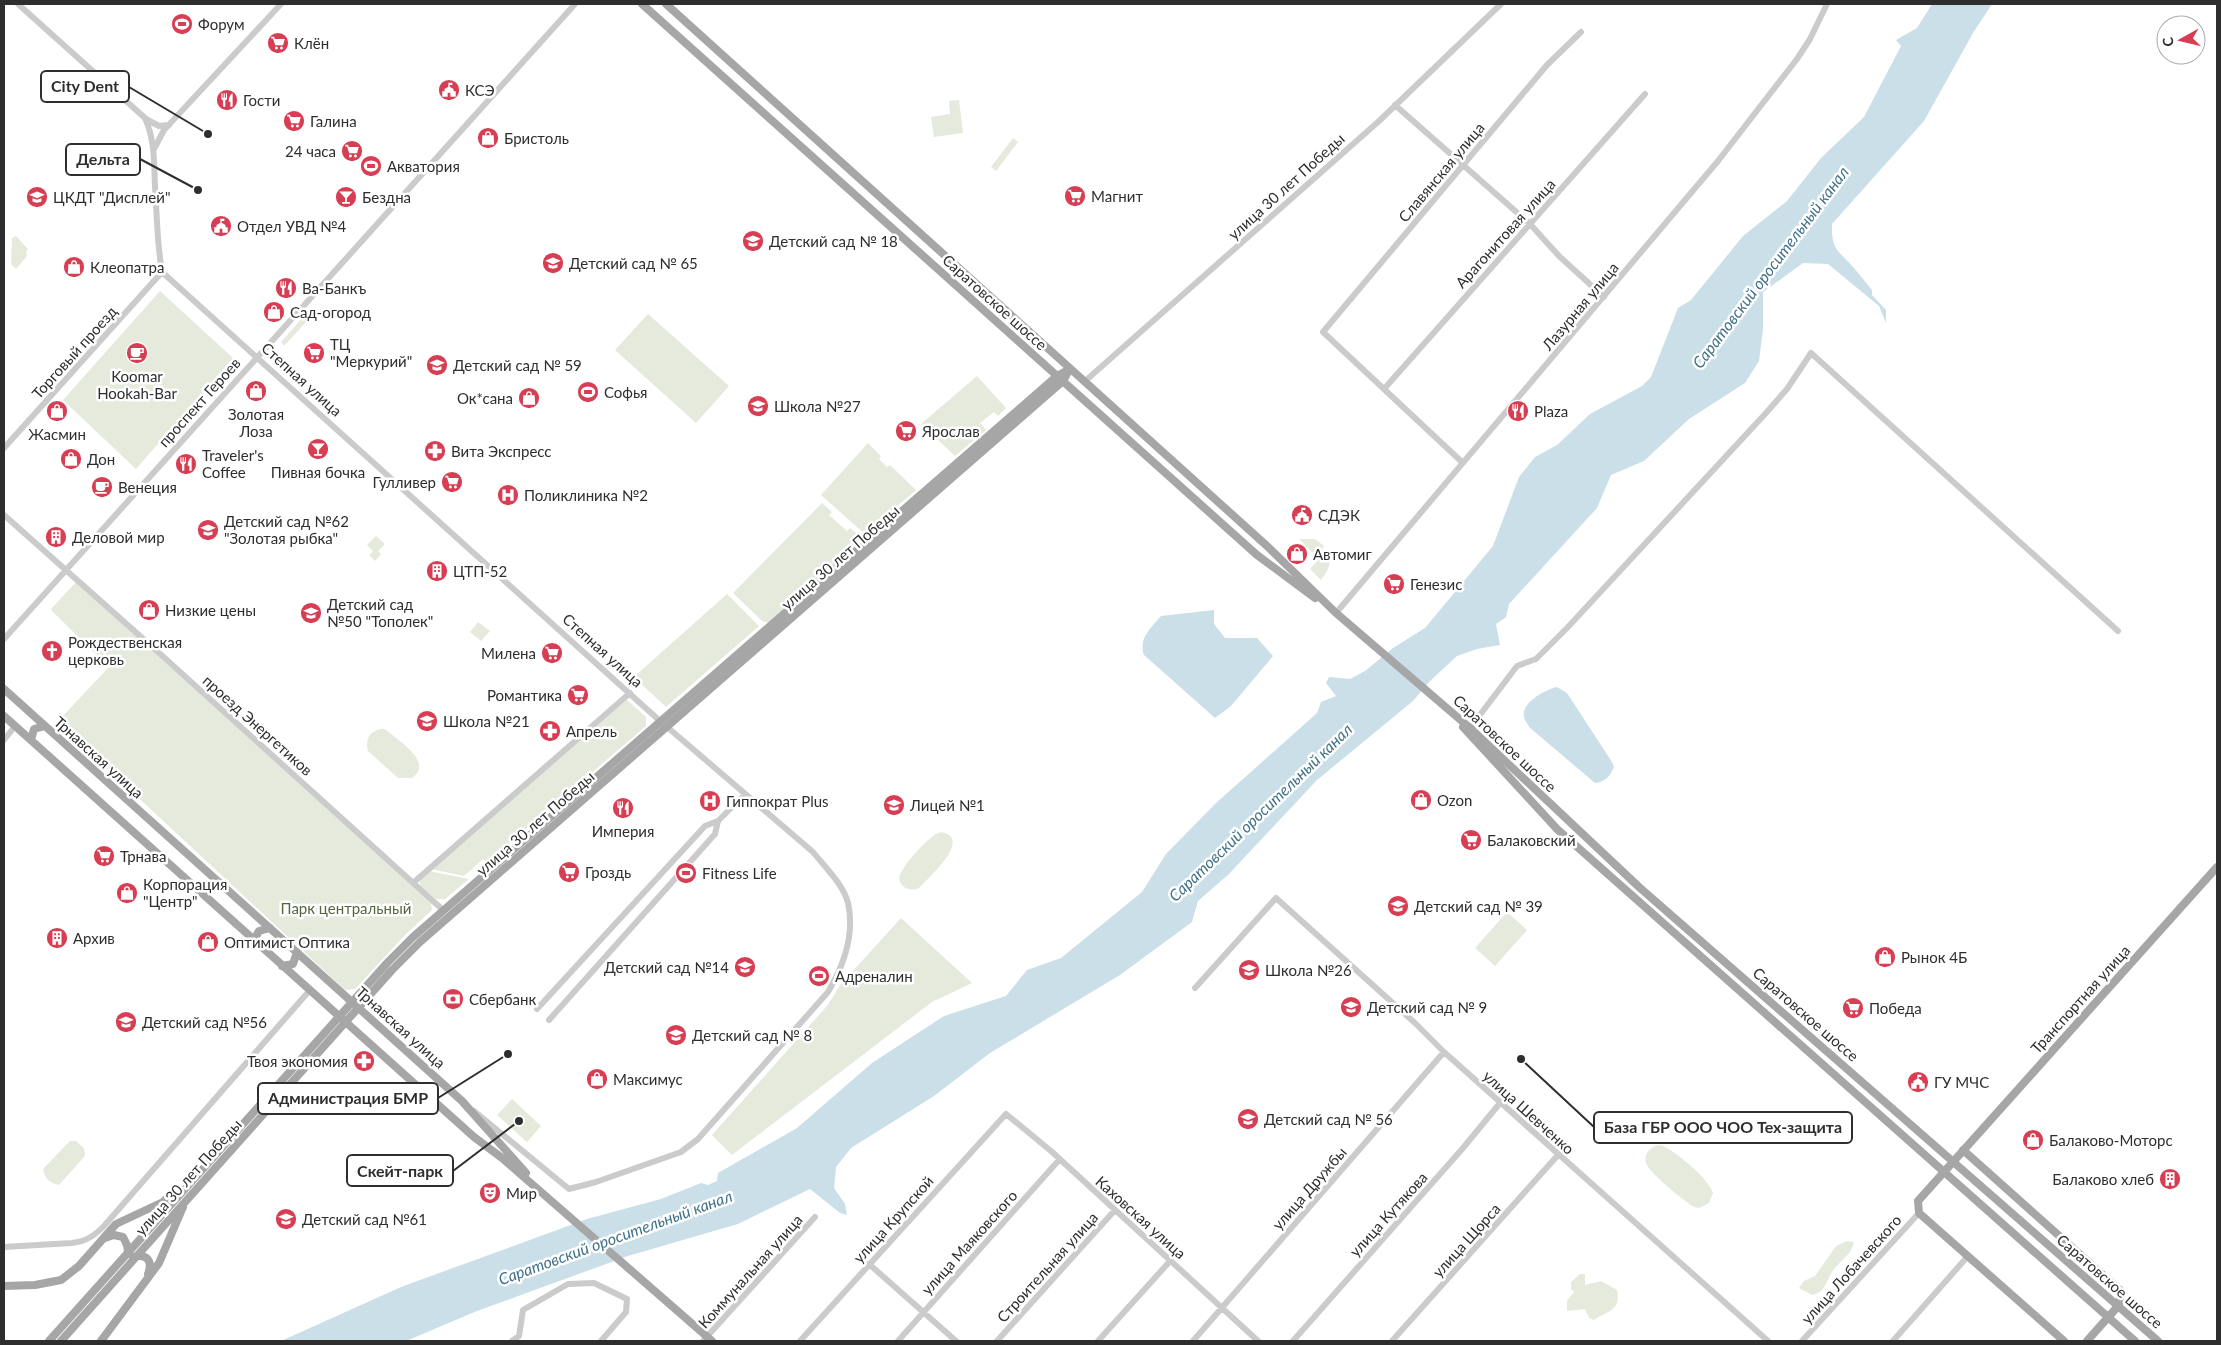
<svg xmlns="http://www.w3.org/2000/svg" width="2221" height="1345" viewBox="0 0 2221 1345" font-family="Lato,sans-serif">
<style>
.green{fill:#e5eadd}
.water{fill:#cadfe8}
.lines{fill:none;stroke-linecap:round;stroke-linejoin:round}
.minor{stroke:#cbcbcb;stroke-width:6}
.major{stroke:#a6a6a6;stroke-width:8}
.labels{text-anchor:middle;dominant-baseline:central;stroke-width:5;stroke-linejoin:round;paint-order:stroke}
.poi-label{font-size:15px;fill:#2e2e2e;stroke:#fff;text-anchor:start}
.street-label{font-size:15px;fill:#2e2e2e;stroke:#fff}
.park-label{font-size:15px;fill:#54663f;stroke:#fff}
.water-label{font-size:16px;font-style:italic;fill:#427289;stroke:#fff}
.leader{fill:none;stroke:#2e2e2e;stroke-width:2}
.callout-dot{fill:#2e2e2e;stroke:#fff;stroke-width:2}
.callout{fill:#fff;stroke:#2e2e2e;stroke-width:2}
.callout-label{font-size:16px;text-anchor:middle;font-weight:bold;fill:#2e2e2e}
</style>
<rect width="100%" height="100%" fill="#fff"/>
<path class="green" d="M959,100L963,133L934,137L931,117L950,114L949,101Z
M1013,138L1018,142L996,171L991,167Z
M16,236L28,249L26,252L27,256L16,269L11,264L12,238Z
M160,291L233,358L136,469L63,400Z
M648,314L729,386L696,423L615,350Z
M304,316L308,320L284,346L281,342Z
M977,376L1006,408L998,416L994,412L980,423L986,430L955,456L921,424Z
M868,443L881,456L879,459L887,467L890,465L916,490L865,534L821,495Z
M822,503L832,512L829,515L847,531L850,528L860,536L861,542L769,623L762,621L733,593Z
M376,536L385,544L378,551L381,554L375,561L369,555L373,551L367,545Z
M1299,539H1315L1324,546L1322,549L1324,552L1327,549C1334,559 1328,571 1321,580L1310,569L1319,559Z
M76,582L431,903L432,910L405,935L355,989L345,990L58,723V721L109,667L52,611L51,609Z
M727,594L759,626L666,707L638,681L636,675Z
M478,622L490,631L481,641L470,632Z
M627,700L646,717V726L490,860L485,861L483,859L464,876L431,869Z
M381,729H385C397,740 435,762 412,778H398L368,751C365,740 369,731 381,729Z
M941,832C974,838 928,878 919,888C909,892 901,888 899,878C901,867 930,834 941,832Z
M429,871L469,879L445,899H436L420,885V881Z
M1507,912L1527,930L1495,966L1475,948Z
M901,918L972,983L932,1002L732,1155L712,1135L827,1006L841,984Z
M512,1099L541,1126L527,1142L497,1115Z
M70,1141H76L84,1148L85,1156L59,1185C49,1183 45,1178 43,1169Z
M1659,1145C1672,1147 1710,1180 1713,1193L1709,1203L1699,1208L1694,1207C1685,1202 1651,1174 1647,1165C1642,1155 1650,1147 1659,1145Z
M1847,1241L1854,1242C1851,1256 1840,1260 1832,1272C1826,1281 1826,1292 1812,1295L1799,1288L1804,1281L1815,1276L1836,1246Z
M1580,1274H1585V1285L1601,1281L1617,1290C1621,1310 1610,1310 1594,1320L1589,1318L1585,1309L1567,1311V1301L1574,1292L1571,1289V1282Z"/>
<path class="water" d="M1932,4H1992L1973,33L1924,121L1832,224C1831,250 1838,250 1854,268C1860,275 1866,283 1872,290V295L1886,310V323L1879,306L1828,264L1803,263L1763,292V329L1759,361L1745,383L1689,419L1644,461L1611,475L1597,508L1509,604L1506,617L1496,624L1500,645L1477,649L1457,656L1430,681L1413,701L1317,780L1229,874L1198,901L1192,922L1120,975L990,1053L934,1096L851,1148L836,1167L834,1188L845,1204L847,1215L840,1213L810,1189L738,1224L628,1256L477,1311L406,1341H281L401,1287L587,1219L661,1199L701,1183L708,1185L717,1181L718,1173L797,1128L872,1063L944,1016L1006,996L1027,970L1061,958L1142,892L1166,854L1216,803L1317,713L1321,702L1336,696L1326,683L1329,677L1350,679L1365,671L1393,648L1425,628L1493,546L1519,477L1535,457L1557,445L1590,414L1642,386L1651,377L1678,308L1691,300L1743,236L1787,201L1821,158L1864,117L1901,46L1896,40L1917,28Z
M1214,610V624L1225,638H1257L1273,656L1231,706L1215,718L1144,655C1138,638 1151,628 1161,616Z
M1557,687L1567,693L1612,762L1614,767C1610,776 1606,782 1595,783L1529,727C1528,724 1524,720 1524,716C1521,703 1546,689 1557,687Z"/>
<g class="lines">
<path class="minor" d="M18,4L145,118C155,140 154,163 155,187C157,215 157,244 162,272L660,721
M1395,105L1530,224L1559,256L1604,297
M146,119L159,126L169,125
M154,149L164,130L281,4
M1084,382L1378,122L1501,4
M1384,389L1645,94
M4,448L162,272
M1463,463L1323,332L1547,65L1581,32
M4,515L158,652L443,910
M1336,613L1718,161L1797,59L1810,39L1827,4
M4,639L575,4
M1470,728L1517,666L1536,659L1568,627L1766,413L1787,389L1811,353L2118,631
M4,740L15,726
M413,883L630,693
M1195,988L1276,898L1415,1023L1444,1052L1768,1341
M537,1009L705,826L718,821
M549,1020L715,834L718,821L745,794
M474,1111L569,1189L596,1182L681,1152L698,1139L828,992C844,965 855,934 848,903C843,884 825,867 813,852L666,726
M4,1247L72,1243C87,1241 94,1236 104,1226L310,990
M869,1264L956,1341
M512,1341L519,1336L523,1310L568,1284L594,1283L627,1299L626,1312L601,1341
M703,1341L815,1217
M800,1341L1006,1114L1051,1151L1258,1341
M898,1341L1059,1160
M997,1341L1115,1210
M1098,1341L1171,1260
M1193,1341L1444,1052
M1293,1341L1463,1148L1500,1103
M1392,1341L1558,1155
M1802,1341L1919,1213
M1893,1341L1968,1256"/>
<path class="major" d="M642,4L1257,555L1315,598
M666,4L1267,546L1336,613L1470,728L1639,887L2158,1341
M4,689L462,1101L526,1173
M4,716L474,1137L502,1158L712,1341
M1463,727L1557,829L2135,1341
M31,740L34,729L45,726
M254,940L259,931L270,928
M282,966L293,964L297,952
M1963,1150L2121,1291L2119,1305L2087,1341
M105,1238L114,1235L123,1237L127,1245L128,1251
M133,1257C147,1253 153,1261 148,1274
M4,1286L35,1285L61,1280L79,1266L116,1224L163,1202L175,1191
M49,1341L388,962L413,937L1057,376L1070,369
M61,1341L392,970L420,942L1063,381L1069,370
M101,1341L159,1263L183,1207
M2064,1341L1919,1213L1918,1201L2217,867"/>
</g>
<defs>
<g id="stadium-disc" transform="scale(1.125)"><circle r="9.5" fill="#d73e53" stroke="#fff"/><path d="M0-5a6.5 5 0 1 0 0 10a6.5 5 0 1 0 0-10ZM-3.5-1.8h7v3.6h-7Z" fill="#fff"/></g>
<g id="supermarket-disc" transform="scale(1.125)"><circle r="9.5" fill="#d73e53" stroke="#fff"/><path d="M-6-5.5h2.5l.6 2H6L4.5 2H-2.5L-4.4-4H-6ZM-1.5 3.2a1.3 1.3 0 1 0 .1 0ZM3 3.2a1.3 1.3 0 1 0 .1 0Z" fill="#fff"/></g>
<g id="civic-disc" transform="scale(1.125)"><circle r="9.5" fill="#d73e53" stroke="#fff"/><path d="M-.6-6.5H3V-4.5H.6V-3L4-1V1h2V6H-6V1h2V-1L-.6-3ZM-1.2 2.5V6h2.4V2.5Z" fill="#fff"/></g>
<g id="restaurant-disc" transform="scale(1.125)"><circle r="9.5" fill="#d73e53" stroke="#fff"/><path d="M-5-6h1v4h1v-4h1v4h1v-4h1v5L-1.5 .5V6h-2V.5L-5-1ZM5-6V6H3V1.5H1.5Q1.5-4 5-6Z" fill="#fff"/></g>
<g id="shop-disc" transform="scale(1.125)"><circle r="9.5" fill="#d73e53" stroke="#fff"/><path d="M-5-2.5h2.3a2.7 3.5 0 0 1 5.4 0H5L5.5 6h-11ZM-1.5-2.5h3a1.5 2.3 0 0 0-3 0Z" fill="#fff"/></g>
<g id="school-disc" transform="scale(1.125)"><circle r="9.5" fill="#d73e53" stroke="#fff"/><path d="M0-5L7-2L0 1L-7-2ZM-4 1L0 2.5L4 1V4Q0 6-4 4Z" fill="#fff"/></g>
<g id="bar-disc" transform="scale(1.125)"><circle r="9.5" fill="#d73e53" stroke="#fff"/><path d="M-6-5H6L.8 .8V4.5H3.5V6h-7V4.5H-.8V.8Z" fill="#fff"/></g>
<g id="cafe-disc" transform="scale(1.125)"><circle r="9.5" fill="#d73e53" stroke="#fff"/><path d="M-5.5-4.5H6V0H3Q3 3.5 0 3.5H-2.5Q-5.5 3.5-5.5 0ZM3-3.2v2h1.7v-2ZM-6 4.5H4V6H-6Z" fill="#fff"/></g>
<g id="pharmacy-disc" transform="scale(1.125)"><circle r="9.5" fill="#d73e53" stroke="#fff"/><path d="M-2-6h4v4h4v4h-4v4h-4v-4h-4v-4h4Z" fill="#fff"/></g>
<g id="hospital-disc" transform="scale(1.125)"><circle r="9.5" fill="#d73e53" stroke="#fff"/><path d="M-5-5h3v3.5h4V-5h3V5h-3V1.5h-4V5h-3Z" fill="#fff"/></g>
<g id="building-disc" transform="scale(1.125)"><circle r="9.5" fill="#d73e53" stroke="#fff"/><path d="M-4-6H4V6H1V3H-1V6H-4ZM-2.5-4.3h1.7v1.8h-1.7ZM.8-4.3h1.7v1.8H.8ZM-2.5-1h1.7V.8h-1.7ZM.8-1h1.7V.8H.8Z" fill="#fff"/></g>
<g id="church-disc" transform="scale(1.125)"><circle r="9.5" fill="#d73e53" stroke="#fff"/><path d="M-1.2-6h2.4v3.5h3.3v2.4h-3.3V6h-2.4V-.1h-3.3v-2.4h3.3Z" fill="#fff"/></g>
<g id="bank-disc" transform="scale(1.125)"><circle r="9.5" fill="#d73e53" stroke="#fff"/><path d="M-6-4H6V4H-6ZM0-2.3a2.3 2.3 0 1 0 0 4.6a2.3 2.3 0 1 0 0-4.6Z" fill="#fff"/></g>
<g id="theatre-disc" transform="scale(1.125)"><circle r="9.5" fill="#d73e53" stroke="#fff"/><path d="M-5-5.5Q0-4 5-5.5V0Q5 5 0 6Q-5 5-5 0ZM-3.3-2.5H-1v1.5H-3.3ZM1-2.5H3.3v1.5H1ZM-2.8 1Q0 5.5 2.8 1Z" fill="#fff"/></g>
</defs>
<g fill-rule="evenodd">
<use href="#stadium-disc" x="182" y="24"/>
<use href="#supermarket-disc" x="278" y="43"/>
<use href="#civic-disc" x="449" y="90"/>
<use href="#restaurant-disc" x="227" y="100"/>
<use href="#supermarket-disc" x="294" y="121"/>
<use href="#shop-disc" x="488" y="138"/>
<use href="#supermarket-disc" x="352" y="151"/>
<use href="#stadium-disc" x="371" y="166"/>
<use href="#supermarket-disc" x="1075" y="196"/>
<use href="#school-disc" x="37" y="197"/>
<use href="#bar-disc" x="346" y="197"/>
<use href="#civic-disc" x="221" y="226"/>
<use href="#school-disc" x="753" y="241"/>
<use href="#school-disc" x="553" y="263"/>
<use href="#shop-disc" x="74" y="267"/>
<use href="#restaurant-disc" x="286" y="288"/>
<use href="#shop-disc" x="274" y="312"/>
<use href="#cafe-disc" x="137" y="353"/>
<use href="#supermarket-disc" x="314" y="353"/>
<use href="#school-disc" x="437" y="365"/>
<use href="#shop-disc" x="256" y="391"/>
<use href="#stadium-disc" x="588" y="392"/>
<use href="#shop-disc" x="529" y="398"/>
<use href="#school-disc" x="758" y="406"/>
<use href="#shop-disc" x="57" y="411"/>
<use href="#restaurant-disc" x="1518" y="411"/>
<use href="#supermarket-disc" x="906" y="431"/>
<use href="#bar-disc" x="318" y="449"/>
<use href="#pharmacy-disc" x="435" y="451"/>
<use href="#shop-disc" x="71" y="459"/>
<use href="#restaurant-disc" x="186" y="464"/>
<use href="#supermarket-disc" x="452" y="482"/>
<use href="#cafe-disc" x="102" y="487"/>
<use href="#hospital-disc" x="508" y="495"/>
<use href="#civic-disc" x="1302" y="515"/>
<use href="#school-disc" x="208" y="530"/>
<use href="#building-disc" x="56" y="537"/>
<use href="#shop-disc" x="1297" y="554"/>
<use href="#building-disc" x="437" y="571"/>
<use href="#supermarket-disc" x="1394" y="584"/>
<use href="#shop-disc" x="149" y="610"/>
<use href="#school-disc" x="311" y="613"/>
<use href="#church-disc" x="52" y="651"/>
<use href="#supermarket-disc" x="552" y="653"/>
<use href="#supermarket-disc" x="578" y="695"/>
<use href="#school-disc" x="427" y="721"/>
<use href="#pharmacy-disc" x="550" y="731"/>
<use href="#shop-disc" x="1421" y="800"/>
<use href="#hospital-disc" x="710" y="801"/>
<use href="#school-disc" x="894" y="805"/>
<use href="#restaurant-disc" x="623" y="808"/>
<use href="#supermarket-disc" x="1471" y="840"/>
<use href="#supermarket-disc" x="104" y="856"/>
<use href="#supermarket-disc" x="569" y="872"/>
<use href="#stadium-disc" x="686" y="873"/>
<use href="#shop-disc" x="127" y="893"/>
<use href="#school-disc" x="1398" y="906"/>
<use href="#building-disc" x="57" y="938"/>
<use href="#shop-disc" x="208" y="942"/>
<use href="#shop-disc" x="1885" y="957"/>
<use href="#school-disc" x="745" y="967"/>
<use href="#school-disc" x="1249" y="970"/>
<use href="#stadium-disc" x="819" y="976"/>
<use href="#bank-disc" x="453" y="999"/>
<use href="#school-disc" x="1351" y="1007"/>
<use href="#supermarket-disc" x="1853" y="1008"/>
<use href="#school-disc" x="126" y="1022"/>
<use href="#school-disc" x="676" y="1035"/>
<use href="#pharmacy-disc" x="364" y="1061"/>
<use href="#shop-disc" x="597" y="1079"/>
<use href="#civic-disc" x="1918" y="1082"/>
<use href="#school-disc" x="1248" y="1119"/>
<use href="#shop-disc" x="2033" y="1140"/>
<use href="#building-disc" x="2170" y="1179"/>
<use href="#theatre-disc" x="490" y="1193"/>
<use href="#school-disc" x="286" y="1219"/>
</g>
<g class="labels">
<g class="poi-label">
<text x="198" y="24">Форум</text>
<text x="294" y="43">Клён</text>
<text x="465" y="90">КСЭ</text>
<text x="243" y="100">Гости</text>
<text x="310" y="121">Галина</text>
<text x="504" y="138">Бристоль</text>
<text x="336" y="151" text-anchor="end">24 часа</text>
<text x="387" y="166">Акватория</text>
<text x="1091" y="196">Магнит</text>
<text x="53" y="197">ЦКДТ "Дисплей"</text>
<text x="362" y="197">Бездна</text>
<text x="237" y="226">Отдел УВД №4</text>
<text x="769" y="241">Детский сад № 18</text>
<text x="569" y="263">Детский сад № 65</text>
<text x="90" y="267">Клеопатра</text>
<text x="302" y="288">Ва-Банкъ</text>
<text x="290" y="312">Сад-огород</text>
<text x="330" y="344">ТЦ<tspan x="330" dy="17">"Меркурий"</tspan></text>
<text x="453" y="365">Детский сад № 59</text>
<text x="137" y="376" text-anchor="middle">Koomar<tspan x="137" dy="17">Hookah-Bar</tspan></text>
<text x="604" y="392">Софья</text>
<text x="513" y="398" text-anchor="end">Ок*сана</text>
<text x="774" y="406">Школа №27</text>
<text x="1534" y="411">Plaza</text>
<text x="256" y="414" text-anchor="middle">Золотая<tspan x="256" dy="17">Лоза</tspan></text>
<text x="922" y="431">Ярослав</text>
<text x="57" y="434" text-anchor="middle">Жасмин</text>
<text x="451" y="451">Вита Экспресс</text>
<text x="202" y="455">Traveler's<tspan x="202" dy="17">Coffee</tspan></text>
<text x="87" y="459">Дон</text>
<text x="318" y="472" text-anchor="middle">Пивная бочка</text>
<text x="436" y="482" text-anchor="end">Гулливер</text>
<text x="118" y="487">Венеция</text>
<text x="524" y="495">Поликлиника №2</text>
<text x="1318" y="515">СДЭК</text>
<text x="224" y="521">Детский сад №62<tspan x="224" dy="17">"Золотая рыбка"</tspan></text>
<text x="72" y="537">Деловой мир</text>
<text x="1313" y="554">Автомиг</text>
<text x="453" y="571">ЦТП-52</text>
<text x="1410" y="584">Генезис</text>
<text x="327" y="604">Детский сад<tspan x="327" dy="17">№50 "Тополек"</tspan></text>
<text x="165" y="610">Низкие цены</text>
<text x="68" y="642">Рождественская<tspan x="68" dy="17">церковь</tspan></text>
<text x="536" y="653" text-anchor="end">Милена</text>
<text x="562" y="695" text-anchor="end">Романтика</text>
<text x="443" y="721">Школа №21</text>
<text x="566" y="731">Апрель</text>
<text x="1437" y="800">Ozon</text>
<text x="726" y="801">Гиппократ Plus</text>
<text x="910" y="805">Лицей №1</text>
<text x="623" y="831" text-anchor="middle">Империя</text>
<text x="1487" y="840">Балаковский</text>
<text x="120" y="856">Трнава</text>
<text x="585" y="872">Гроздь</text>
<text x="702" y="873">Fitness Life</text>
<text x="143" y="884">Корпорация<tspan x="143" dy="17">"Центр"</tspan></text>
<text x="1414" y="906">Детский сад № 39</text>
<text x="73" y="938">Архив</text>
<text x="224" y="942">Оптимист Оптика</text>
<text x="1901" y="957">Рынок 4Б</text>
<text x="729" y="967" text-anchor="end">Детский сад №14</text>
<text x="1265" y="970">Школа №26</text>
<text x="835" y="976">Адреналин</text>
<text x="469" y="999">Сбербанк</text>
<text x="1367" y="1007">Детский сад № 9</text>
<text x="1869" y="1008">Победа</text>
<text x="142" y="1022">Детский сад №56</text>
<text x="692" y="1035">Детский сад № 8</text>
<text x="348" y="1061" text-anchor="end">Твоя экономия</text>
<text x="613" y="1079">Максимус</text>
<text x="1934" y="1082">ГУ МЧС</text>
<text x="1264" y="1119">Детский сад № 56</text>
<text x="2049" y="1140">Балаково-Моторс</text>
<text x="2154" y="1179" text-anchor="end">Балаково хлеб</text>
<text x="506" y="1193">Мир</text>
<text x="302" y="1219">Детский сад №61</text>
</g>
<g class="street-label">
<text transform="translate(1441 172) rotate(-50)">Славянская улица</text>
<text transform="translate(1286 186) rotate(-42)">улица 30 лет Победы</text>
<text transform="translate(1505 233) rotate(-48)">Арагонитовая улица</text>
<text transform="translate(995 302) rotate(42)">Саратовское шоссе</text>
<text transform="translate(1580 306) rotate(-50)">Лазурная улица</text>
<text transform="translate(74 352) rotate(-48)">Торговый проезд</text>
<text transform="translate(302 379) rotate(42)">Степная улица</text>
<text transform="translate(199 402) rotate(-48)">проспект Героев</text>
<text transform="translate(840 557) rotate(-41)">улица 30 лет Победы</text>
<text transform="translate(603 650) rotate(42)">Степная улица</text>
<text transform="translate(258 725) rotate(42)">проезд Энергетиков</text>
<text transform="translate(1505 743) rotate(43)">Саратовское шоссе</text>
<text transform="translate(99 757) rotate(42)">Трнавская улица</text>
<text transform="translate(535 823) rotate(-41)">улица 30 лет Победы</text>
<text transform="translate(2080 999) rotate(-48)">Транспортная улица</text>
<text transform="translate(1806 1014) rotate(41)">Саратовское шоссе</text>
<text transform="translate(401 1027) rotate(42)">Трнавская улица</text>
<text transform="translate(1529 1112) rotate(42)">улица Шевченко</text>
<text transform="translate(188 1177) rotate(-48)">улица 30 лет Победы</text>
<text transform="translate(1309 1188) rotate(-49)">улица Дружбы</text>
<text transform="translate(1388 1214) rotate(-48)">улица Кутякова</text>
<text transform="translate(1141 1217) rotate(42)">Каховская улица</text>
<text transform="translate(893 1219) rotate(-48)">улица Крупской</text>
<text transform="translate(1466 1240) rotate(-48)">улица Щорса</text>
<text transform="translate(969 1242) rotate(-48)">улица Маяковского</text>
<text transform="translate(1047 1267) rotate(-48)">Строительная улица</text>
<text transform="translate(1851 1269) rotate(-48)">улица Лобачевского</text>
<text transform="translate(750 1271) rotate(-48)">Коммунальная улица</text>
<text transform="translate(2110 1281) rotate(41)">Саратовское шоссе</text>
</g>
<g class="park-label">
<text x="346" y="908">Парк центральный</text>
</g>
<g class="water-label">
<text transform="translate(1770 267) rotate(-53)">Саратовский оросительный канал</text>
<text transform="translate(1260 812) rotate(-44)">Саратовский оросительный канал</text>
<text transform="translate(615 1237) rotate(-20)">Саратовский оросительный канал</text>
</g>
</g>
<path class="leader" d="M208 134L129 87M198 190L140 159M508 1054L438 1098M1521 1059L1594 1127M519 1121L453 1171"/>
<g class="callout-dot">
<circle cx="208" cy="134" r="5"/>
<circle cx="198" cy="190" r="5"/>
<circle cx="508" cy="1054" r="5"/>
<circle cx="1521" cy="1059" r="5"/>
<circle cx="519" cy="1121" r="5"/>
</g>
<g class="callout">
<rect x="41" y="71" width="88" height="31" rx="5"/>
<rect x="66" y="144" width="74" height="31" rx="5"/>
<rect x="258" y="1083" width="180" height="31" rx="5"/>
<rect x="1594" y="1112" width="258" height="31" rx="5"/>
<rect x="347" y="1155" width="106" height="31" rx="5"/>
</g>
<g class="callout-label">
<text x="85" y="92">City Dent</text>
<text x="103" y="165">Дельта</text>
<text x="348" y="1104">Администрация БМР</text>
<text x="1723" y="1133">База ГБР ООО ЧОО Тех-защита</text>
<text x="400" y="1177">Скейт-парк</text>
</g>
<rect width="2221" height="1345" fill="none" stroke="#2e2e2e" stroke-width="10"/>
<g transform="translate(2181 40) rotate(262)"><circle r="24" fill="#ffffff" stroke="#ababab"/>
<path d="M0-4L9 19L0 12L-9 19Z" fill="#d73e53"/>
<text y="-8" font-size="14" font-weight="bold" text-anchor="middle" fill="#2e2e2e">С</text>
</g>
</svg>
